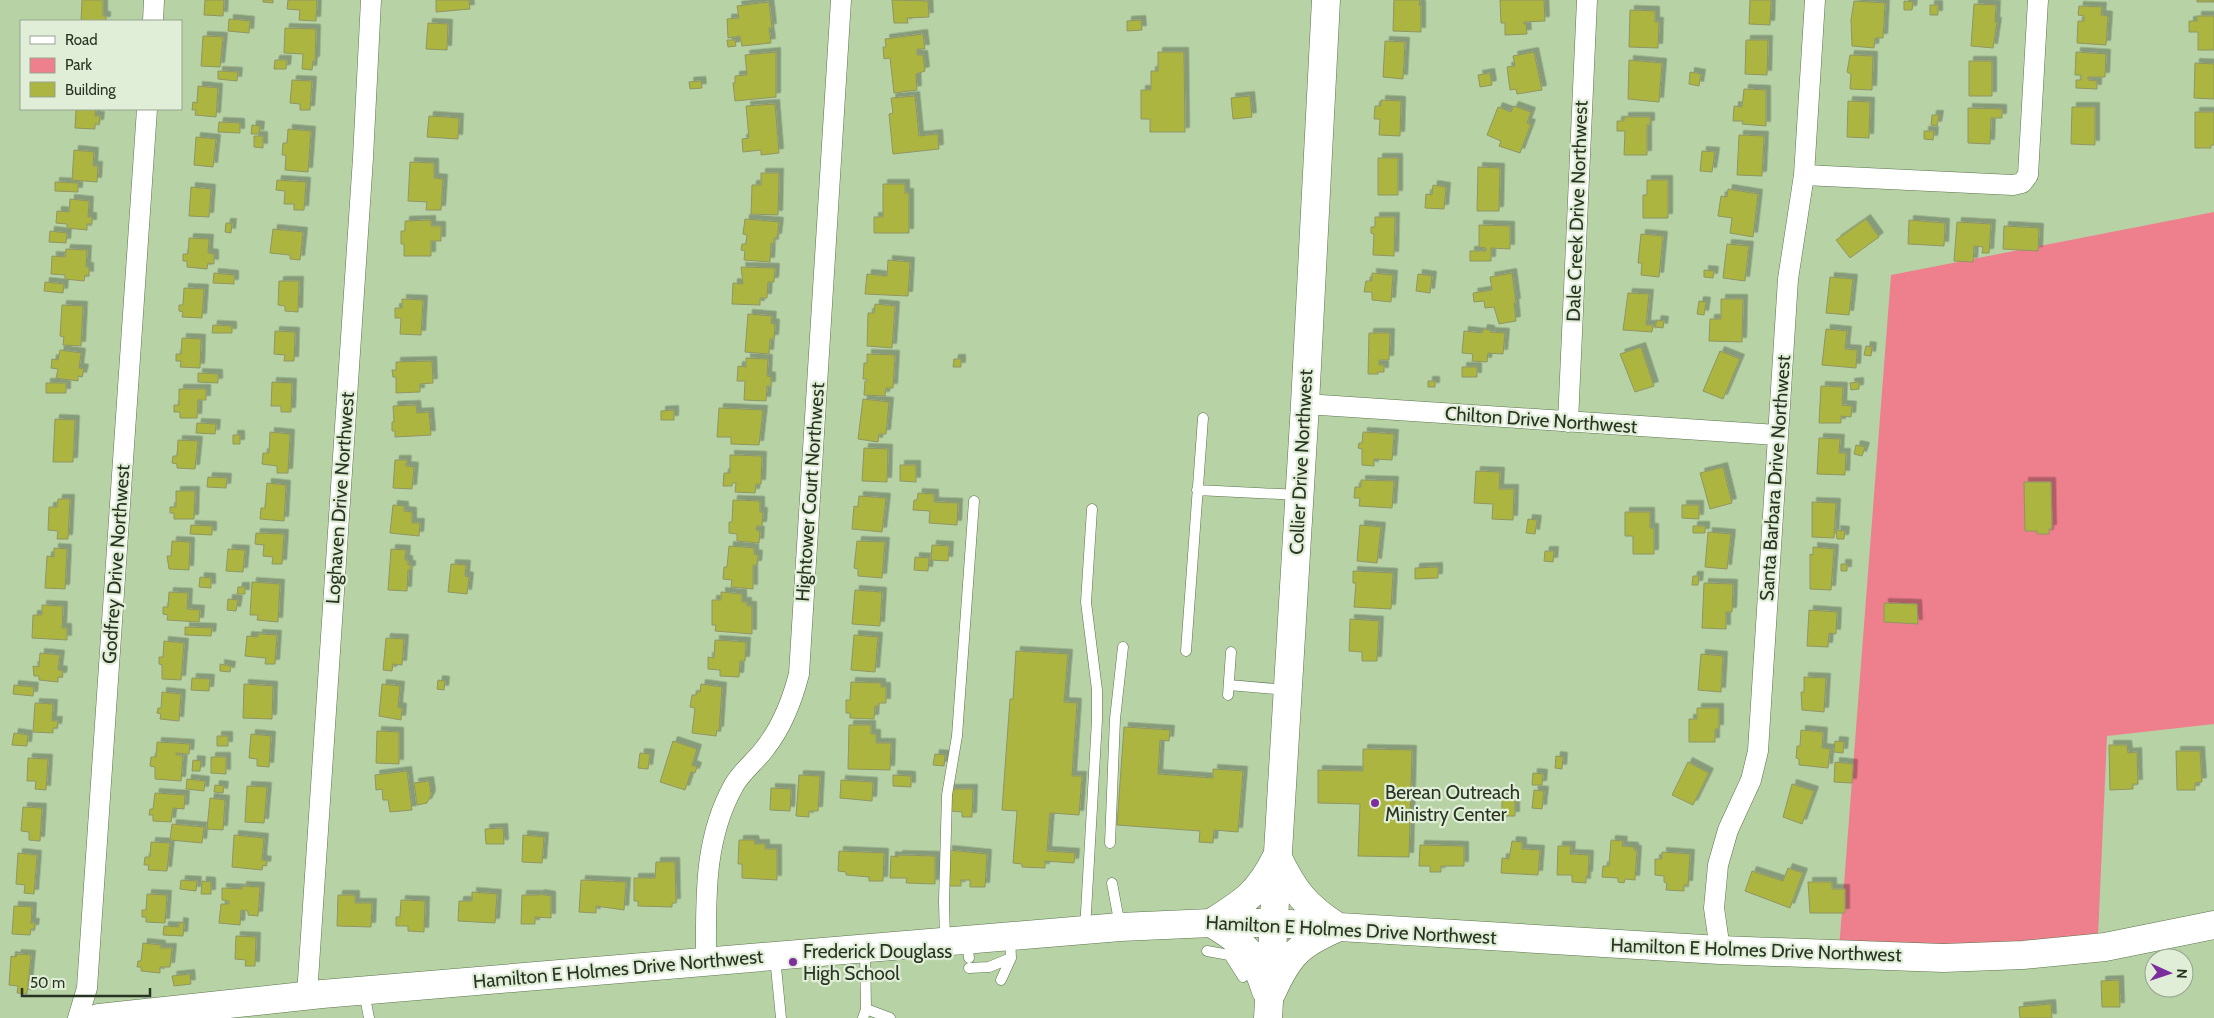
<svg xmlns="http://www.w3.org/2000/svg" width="2214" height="1018" viewBox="0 0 2214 1018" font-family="Cabin,sans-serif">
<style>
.green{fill:#ee7f8d}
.building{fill:#acb541;stroke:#909564;filter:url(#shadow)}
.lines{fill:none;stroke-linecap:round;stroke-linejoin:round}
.service-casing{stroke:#5b734a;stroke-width:11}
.minor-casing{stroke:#5b734a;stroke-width:21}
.secondary-casing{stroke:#5b734a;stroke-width:29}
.service{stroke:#fff;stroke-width:10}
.minor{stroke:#fff;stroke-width:20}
.secondary{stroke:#fff;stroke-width:28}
.poi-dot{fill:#7c2e9f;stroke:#e0eed7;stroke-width:2}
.labels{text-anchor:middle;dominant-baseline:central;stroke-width:4.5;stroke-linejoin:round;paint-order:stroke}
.street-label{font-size:19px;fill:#293322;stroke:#e0eed7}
.poi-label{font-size:19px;fill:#293322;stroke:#e0eed7;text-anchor:start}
</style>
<defs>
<filter id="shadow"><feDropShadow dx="4.5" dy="-4.5" stdDeviation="0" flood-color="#0004"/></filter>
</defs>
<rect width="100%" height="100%" fill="#b7d3a6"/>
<path class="green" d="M2214,212V724L2107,736L2098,936L1838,962L1891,275Z"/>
<path class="building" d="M82,0H103V16H106V21H81Z
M205,0H224L223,16L204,15Z
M263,0H273V3L263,2Z
M288,0H317L316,21L299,20L300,10L287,9Z
M436,0H469L470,9L436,12Z
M892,0L928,1L929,17L907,18L908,23H894Z
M1394,0H1420L1419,5H1421V32L1393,31Z
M1500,0H1544L1545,21L1524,22V24H1526L1527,34L1505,35V23H1501Z
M1750,0H1771L1770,25L1749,24Z
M2197,0H2214V2H2197Z
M1854,1L1885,3L1883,38H1875L1874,48L1852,46L1851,20Z
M1904,1L1913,2L1912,10H1904Z
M769,2L772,28H769L771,43L742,46L740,36L728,38L727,19L739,18L737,6Z
M1974,4L1996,5L1995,22H1997L1993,48L1971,46Z
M1930,5H1938V15H1930Z
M2079,6L2102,7L2101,15L2108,16L2106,45L2077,43L2078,21H2084V16L2078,15Z
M1630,10L1655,11V22H1659L1658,48L1629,47Z
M2197,16H2214V50H2198V32H2189V21H2197Z
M229,19L250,21L249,33L228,31Z
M1141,20L1142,30L1127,31V21Z
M428,23L448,24L447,50L426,49Z
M285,28L316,29L315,61H313L312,70L302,69L303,54L284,53Z
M923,34L925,49H917V55H923L925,71L916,74L917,90L894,93L890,58L884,59L883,47H886L885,39Z
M203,36L223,37L220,67L201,66Z
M727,40H735L736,46L728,47Z
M1746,40H1768L1767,75L1745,74Z
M1385,41L1405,42L1403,79L1383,77Z
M776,52V97L735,101L733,83H735V76L747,75L745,55Z
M1158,52H1184L1185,132H1150V119H1141V90H1151V71H1158Z
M1534,52L1542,90L1517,94L1516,89L1510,90L1507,67L1515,66L1513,56Z
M2076,52L2106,54L2105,77H2088V80L2097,81V89L2076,88V80H2081V75H2075Z
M1850,55L1873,56L1872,90L1850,89L1851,74L1847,72Z
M275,60H287L286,69H274Z
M1629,60L1662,63L1659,102L1628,99Z
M1969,61H1992V96H1969Z
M2195,63L2214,64V99L2194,98Z
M218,71L238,72L237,81L218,79Z
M1690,72L1701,74L1699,86L1689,84Z
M1490,73L1492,85L1480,87L1478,75Z
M292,80L312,81L310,110H300V104L290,103Z
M701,81L702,88L690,89L689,82Z
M198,86L218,88L216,117L195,115L196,110H192L193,102L197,103Z
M1744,89L1766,90V126L1742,124L1743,121H1733L1734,106L1742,107Z
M915,96L919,136L938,134L939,149L893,154L889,114L893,113L891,98Z
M1250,96L1252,117L1233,119L1231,98Z
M1381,100L1401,101L1400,136L1379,135L1380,119H1374L1375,106H1381Z
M1848,101L1870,102L1869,138L1847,137Z
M775,104L779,153L761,155V150L743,152L742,139L749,138L746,106Z
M1514,106L1531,112L1527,123L1531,124L1520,153L1499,146L1501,141L1487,135L1498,107L1511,112Z
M2072,107H2095V145L2071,144Z
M1968,108L2002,109V118H1991L1990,144L1968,143Z
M76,109H96L95,116H100L99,124H95V129L75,128Z
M2195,112H2214V145H2211V148H2195Z
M1932,115H1939L1937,126L1931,125Z
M429,116L459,118L458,139L427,137Z
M1624,117H1650V125H1647V155H1624L1625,131H1617V121H1624Z
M219,122L240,123V133L218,132Z
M252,125L260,126L259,134H251Z
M288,129L311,131L308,172L285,170L286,155H282L283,143H287Z
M1924,131H1934L1933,140L1924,139Z
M1739,135L1764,136L1762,176L1737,175Z
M254,136H263V148L254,147Z
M196,137L216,139L213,167L194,165Z
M74,150L94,152L93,166H98L97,182L72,180Z
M1702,151L1715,152L1712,172L1700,171Z
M1378,158H1398V195H1378Z
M410,162L434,163V178L443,179L441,210H426L427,202L408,201Z
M1478,167L1500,168L1499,211H1477Z
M761,173H779L778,215L751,214L752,185H761Z
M277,180L306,182L304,210H294V204H284L285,191L276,190Z
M1647,180H1668V218H1643V195H1647Z
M55,182L78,183V192L55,191Z
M883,184H905V193H909V233H874V217H883Z
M1433,185L1446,187L1444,209L1425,208L1426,194L1432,195Z
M191,187L211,189L209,217L189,216Z
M1728,189L1758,194L1753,237L1730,233L1732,218L1718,216L1721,196L1727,197Z
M70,199L89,201L88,217H92V224H87V230L67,228V224L56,223L57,211L69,212Z
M1375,217H1395L1394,256L1373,255L1374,234L1371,233V227H1375Z
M745,219L779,222L777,238H774V244L771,243L770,262L744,260L745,251L741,250L742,244H746L747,235L743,234Z
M1866,219L1879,237L1850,258L1836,240Z
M431,220V226H441V241H431V256H404V244H401V231H405V221Z
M1909,220L1945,223L1944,246L1908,244Z
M1957,222L1991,224L1989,253H1982L1983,247L1974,246L1973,262L1954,261Z
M226,223H232L231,233L225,232Z
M1479,225L1510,226V249L1491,248V261H1470V251H1486V248L1479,247Z
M2004,226L2039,228L2038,251L2003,249Z
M273,229L303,232L300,260L290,259V255L270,253Z
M50,231L67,233L66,243L49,242Z
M1641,234L1663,236L1659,277L1641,275L1642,263H1638Z
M189,238L209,239L208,253L214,254V264L208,263L207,269L187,267V261H183V254H188Z
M1727,244L1749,246L1745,281L1723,278Z
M66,249L87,250L86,267H89V276L85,275L84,281L65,279V275L51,274L52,256L65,257Z
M888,260L910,262L908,296L865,294L867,274L887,276Z
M741,267L775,268L774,282H768L767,298H760V305L732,304L733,283L743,284Z
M1704,270L1714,271L1713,278L1704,277Z
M214,273L234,275V284L213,283Z
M1372,273L1393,275L1391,302L1372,300V292H1364L1366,281H1372Z
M1512,273L1516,303H1514L1516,321L1499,324L1494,307L1485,308L1484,301L1474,302L1473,293L1492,290L1490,277Z
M1418,274L1432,276L1430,293L1416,291Z
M1830,277L1853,279L1849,315L1826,313Z
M279,281H299L298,312L285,311V306L278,305Z
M45,282L64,284L63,293L44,291Z
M184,288L204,289L202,318L182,317L183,312L179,311V305H183Z
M1628,293L1649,294L1646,325H1653L1652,332L1623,330Z
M402,299L423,300L421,335L400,334L401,318H395V308H402Z
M1721,299H1743L1742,342L1709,341L1710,319H1721Z
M1699,301L1706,302L1704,315L1697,314Z
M875,304L895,306L892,348L867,346L868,313H874Z
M62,305L83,306L81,346L63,345L64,337L60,336Z
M748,314L772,316L771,323L775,324L774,339H770L769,354L745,352Z
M1657,320L1664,321L1663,328L1655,327Z
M213,325L232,326V333H212Z
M1483,329L1490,330V332L1505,333L1503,354L1488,353L1487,362L1472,361L1473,354L1462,353L1464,331L1482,333Z
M1826,329L1847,331L1845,349L1857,350L1856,368L1822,365Z
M275,331L295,332L294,361H284L285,355L274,354Z
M1369,333H1390L1389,360H1379V365H1384V372H1378V374H1368Z
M182,338L201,339L200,368L180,367L181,361H176V354H181Z
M1866,346L1872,347L1871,356L1864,355Z
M1641,347L1654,386L1635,392L1620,354Z
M60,350L81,353L79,368L84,369L82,377L78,376V381L56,378L58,369L51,368L52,359L58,360Z
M1720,351L1740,359L1723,399L1703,391Z
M867,354L895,355L893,388H886L885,396L864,395L865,381H867V379H863L864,363H867Z
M746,358L768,359L767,376L771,377V386H767L766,401L744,400L745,381H737L738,366L746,367Z
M954,359H961V367H953Z
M432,361L433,383L420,384V392L396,393V377H393L392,370H396V362Z
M1462,367H1477V377H1462Z
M198,373L218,374V383L198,382Z
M1428,381H1435V387H1428Z
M272,382L292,383L291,412H281V406H271Z
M1859,382V389L1851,390L1850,383Z
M46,383H66V393H46Z
M1821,386L1843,387L1842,405L1852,406L1851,417L1841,416V423H1819Z
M179,389H206V400H198L197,418H180V412H174V405H179Z
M863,399L889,402L886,434H879L878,442L858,439Z
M416,405L417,413L429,412L431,435L395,437V431H392V422H394L393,406Z
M719,408L763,410L759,445L731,444V437H717Z
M674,410V420H661V411Z
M55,419L75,420L73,462H53Z
M197,423L216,424L215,434L196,433Z
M270,432L290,434L288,473H277V466L262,464L263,453H269Z
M1363,432L1394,434L1392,460L1374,459V466L1362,465V449L1358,448L1359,443H1362Z
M233,435H240V444H233Z
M1819,438L1840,439L1839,453H1846L1845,475L1817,474Z
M178,440L198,441L195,469L177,468V464L172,463L173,456H177Z
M1856,445L1865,447L1862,456L1854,454Z
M864,448L888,449L887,482L862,481Z
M730,455L762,456L761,484H756L755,493L735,492L736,483H732V486H723L724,473H730Z
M395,460H407L406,466L414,467L412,489L393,488Z
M900,465H916V482L900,481Z
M1723,467L1732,503L1710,509L1700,473Z
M1476,471L1500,472L1499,489H1514L1513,520L1492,519L1493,504L1474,503Z
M208,477L227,478L226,488L207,487Z
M1361,480L1394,481L1392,508L1359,506L1360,498H1354L1355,487H1361Z
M2024,482H2051L2052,529H2049V534H2037V531H2025Z
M267,483L286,485L284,521L260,519L261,508H265Z
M176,491H195L194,519H174V513H170V507H176Z
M918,493L934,494V502L958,503L957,525L929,523L930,511L913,510L914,500H917Z
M859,496L886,498L882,532L852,529L854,506L858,507Z
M58,499H70L68,539H57L58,531L48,530L49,507H57Z
M733,500L760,501V512H763L762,526H757L756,530L760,531L759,543L737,541V534L729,533V522H732Z
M1812,502L1836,503L1834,538L1812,537Z
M393,505L404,506V511L412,512V523H420L419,536L390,533Z
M1682,505H1699V519L1682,518Z
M1625,512H1650V528H1654V554H1633V536H1625Z
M1528,519L1537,520L1535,534L1526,533Z
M191,525L212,526V535L190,534Z
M1360,525L1381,527L1377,563L1357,561Z
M1693,526H1705V533H1693Z
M1836,530L1845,531L1844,539H1837Z
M1708,532L1731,534L1727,569L1705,567Z
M256,533L284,534L282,564H272L273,557L263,556L264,545L255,544Z
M172,541L190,542L189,570L169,569L167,556H171Z
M857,541L885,542L882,578L858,576V569L854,568Z
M932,545L949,546L948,561L931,560Z
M729,546L754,548V554L758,555L757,565H753V589L731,587L732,580L723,579L724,567H727Z
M1813,547L1834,549L1831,590L1810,589V554L1813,555Z
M54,548L67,549L65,589L45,588L47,556L54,557Z
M228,549L245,550L243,572L226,571Z
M391,549L406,550L405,560H408V565H411V570H408L407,591L388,590Z
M1545,551H1554L1553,562L1544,561Z
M915,557L929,558L928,571L914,570Z
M451,564L466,565L465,576L469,577L467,594L448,592Z
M1841,564H1847V571H1841Z
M1438,567V578L1415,579V568Z
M1353,571L1393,573L1391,609L1354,607L1356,583H1353Z
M1693,576H1699L1698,585H1692Z
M200,577L211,578V588L199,587Z
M252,582L280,584L278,622L257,620L258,615H250Z
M1704,583L1733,584L1732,612H1726V629L1702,628Z
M238,587H245V594H237Z
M855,590L882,592L880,626L852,624Z
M169,592L188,593L187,609L200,610L199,622L167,620L168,615L163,614V607H168Z
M721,592L742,594V602H747V606H752V634L715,631L716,625H712V600H721Z
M228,599L238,600L236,611L227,610Z
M1884,603L1917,604L1918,624L1884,622Z
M42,605L63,606L62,628H67V640L32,638L33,615H42Z
M1809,610L1837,612L1836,634L1829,633L1828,647L1807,646Z
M1350,619L1379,621L1377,661H1362V652L1349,651Z
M185,627L212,628L211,636L185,635Z
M258,634L277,635L275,664H265L266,658L245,656L247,636L258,637Z
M854,635L878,637L875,672L851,670Z
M386,638L404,639L402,665L393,664L392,671L383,670Z
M715,640L746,642L745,661H740L739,677L720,676V670L708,669V657L714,658Z
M164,641L184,643L181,680L162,679V665L159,664V657H163Z
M1016,651L1068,654L1064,702L1077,703L1072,776H1082L1079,815L1050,813L1047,851L1075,853L1074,863L1045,861V868L1022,867V864L1013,863L1017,811L1002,810L1010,699H1013Z
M40,653L60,655L58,670L63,671L62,677H58V682L39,680V676H34L33,666L39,667Z
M1701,654L1723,656L1721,692L1698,690Z
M220,664L231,666L230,672L220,671Z
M1804,677L1826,678L1824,712L1802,710L1801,692H1804Z
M192,678L210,679L209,691L191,690Z
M438,680L445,681L444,690L437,689Z
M851,682L881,683V687H886V703H879V706H875L874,719L850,718V713H846V700H850Z
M244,684L273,686L272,719L243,718Z
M382,684L400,686L398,707L402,708L401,720L379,716Z
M701,684L722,687L719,731L717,730L716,736L692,733L695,708L690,707L692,695H696L697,692H700Z
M14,685L34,687L33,696L13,694Z
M162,692L181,694L179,721L160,719L161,714L157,713L158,708H161Z
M35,703L53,704L52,721H58L57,728H53V733L33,732Z
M1697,708H1719V729H1715V742H1689V719H1697Z
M849,725H871V734H876V743H891L890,770L848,769Z
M1124,727L1170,730L1169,741L1160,740L1158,774L1213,778V769L1243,771L1238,832L1214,830L1213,843L1199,842L1200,831L1117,825Z
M1801,730L1823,732L1822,748L1830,749L1828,768L1799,765V759L1796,758L1797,746H1800Z
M377,731L399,732V764L376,763Z
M14,733L28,735L27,746L12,745Z
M251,734L271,736L269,767L257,766V759L249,758Z
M217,736H228V746H217Z
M673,741L697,749L692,765L697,767L695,773L691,772L685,790L660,782Z
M1835,741L1844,742L1843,753L1834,752Z
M157,742L190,744L189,754L176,753V755H183L181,781L155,779V767L150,766L151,757H156Z
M2109,745H2127L2128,753L2137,752L2138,784H2133V789L2110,790Z
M1363,749L1412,750L1409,857L1358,856L1360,804L1318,803V770L1363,771Z
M2176,751H2200L2202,782L2195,783V790H2177Z
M640,753L650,754L648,769L638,768Z
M935,754L945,755L944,766L933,765Z
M1556,756L1563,757L1562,769L1555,768Z
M211,757H226V774L211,773Z
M28,758L48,759L46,790L35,789L36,781H27Z
M193,760L201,761L200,771H192Z
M1688,762L1709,773L1693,805L1672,795Z
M1835,762L1853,764L1852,783L1834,782Z
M407,771L412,810L390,812L388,800H383L382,789L376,790L375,775Z
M1533,773L1543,774L1542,785H1532Z
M799,775L820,776L818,811H809V817L796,816Z
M893,775L911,776V787L893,786Z
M187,779L205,781L204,791L186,789Z
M841,780L873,782L872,801L840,798Z
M429,781L431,795L427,803L417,805L414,783Z
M1792,784L1814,791L1802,824L1783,817Z
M215,785L224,786L223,793L214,792Z
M247,786L267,787L264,823L245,822Z
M771,788L791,789L790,811L770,810Z
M949,789H973L972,817H962V812L949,811Z
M1534,790L1544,791L1542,809L1532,808Z
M155,793L185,795L184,809L173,808L171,822L153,821V815H149L150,809H153Z
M1502,796H1515V816H1502Z
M210,798L225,800L223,830L207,829Z
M23,807L42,808L40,841L29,840V832L21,831Z
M172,824L204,827L202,843L170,840Z
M503,828L504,844H486L485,829Z
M234,835L264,838L262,860L267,861L266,866L263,865L262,870L232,867Z
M523,835L544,837L542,863L522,862Z
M739,840H754L755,844H765V849H777V880L742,878V864H738Z
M1611,840L1623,841L1622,846L1634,847V850H1637L1635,880L1625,879L1624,883L1618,882V878L1602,877L1603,866H1609Z
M1512,841L1522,842V849L1540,850L1538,875L1501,873L1502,858L1509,859Z
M151,842L170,843L167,871L148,870L149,865H144L145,857H150Z
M1420,845L1464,846V866H1441V872H1430V866H1419Z
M1558,846H1571L1570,854L1589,855L1588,876H1586V883L1572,882V875H1557Z
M948,850L987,854L985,887H970V880H961V886H947Z
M839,851L884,853L883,881H869V877L846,875V872L838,871Z
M1662,852L1690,854L1688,885H1684V891L1666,890L1667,883L1664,882V876L1655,875V859H1662Z
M18,853L37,855L34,894L24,893L25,885L16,884Z
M898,855L935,856V884L906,883L907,878H890L891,856L898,857Z
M656,862H675L676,903H672V907L638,906V901H634V878H655Z
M1788,868L1803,873L1790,908L1745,891L1752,871L1783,881Z
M181,880L197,881L196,891L180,889Z
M581,880L626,882L624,910L596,906V913L579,912Z
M202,881L211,882V894H201Z
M1808,882H1832V889H1845V913H1810Z
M242,886L260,887L258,916L248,915V911L241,910L240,925L219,923L221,904H229V901L222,900V888L242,889Z
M472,892L497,894L495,923L458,921L459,901H472Z
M147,894L167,895L165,923L146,922V917H142V910H146Z
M540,894L551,896V918L535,917V924H521L522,895H540Z
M338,895H355V903H372L371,927L337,926Z
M401,900L425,901L424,932L408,931V926H396V917H400Z
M14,906L32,907L31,923H35L34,929H31L30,935L12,934Z
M179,922L184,923L183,936L163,935L164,926L179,927Z
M236,936L256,937L255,966H245L246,960L235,959Z
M143,943L161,945V948H172L170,967H160V973L141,971V967H137L138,961H141Z
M17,954L31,955L27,994L17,993L18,986L9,985L11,956L16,957Z
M190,974L191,984L174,986L172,976Z
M2119,980L2120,1007H2102L2101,981Z
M2051,1004L2052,1018H2020L2019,1007Z"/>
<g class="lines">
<g class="service-casing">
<path id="service" d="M1197,490L1299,495
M1186,651L1203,418
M1229,685L1288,690
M1228,695L1231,652
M1110,843L1115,719L1123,647
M1112,883L1120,926
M1085,930L1097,720V690L1086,602L1092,509
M967,940L969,958
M945,941L944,901L947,795L957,736L974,501
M1207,951L1229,955L1243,977
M775,957L781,1018
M969,968L989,967L1011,958
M1001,980L1011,958L1010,937
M364,992L369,1018
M866,1009L890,1018
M863,1018L866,1009L865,949"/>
</g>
<g class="minor-casing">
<path id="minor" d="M153,21L154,0
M1804,175L2013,185L2022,183L2028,175L2038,0
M1305,404L1777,435
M1568,422L1587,0
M1720,950L1714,908L1718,865L1728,830L1751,780L1758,751L1788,279L1804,175L1815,0
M706,961C706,900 703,840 734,785C742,771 757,760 766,747C783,725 792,701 799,674L841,0
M307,995L363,158L371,0
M78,1018L87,988L147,109"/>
</g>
<g class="secondary-casing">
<path id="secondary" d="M1277,856C1294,891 1305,906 1338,927
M1211,923C1245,943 1254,953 1266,991
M1211,923C1244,902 1258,894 1276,858
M1272,992C1289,954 1300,944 1337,928
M99,1018L322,994L1120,927L1211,923H1273L1720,950L1943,958L2023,955L2105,947L2214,925
M1268,1018L1305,404L1326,0"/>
</g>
<use href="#service" class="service"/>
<use href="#minor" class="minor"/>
<use href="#secondary" class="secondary"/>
</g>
<g class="poi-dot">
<circle cx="1375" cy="803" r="5"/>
<circle cx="793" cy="962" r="5"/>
</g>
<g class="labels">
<g class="street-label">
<text transform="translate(1577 211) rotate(-88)">Dale Creek Drive Northwest</text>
<text transform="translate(1541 420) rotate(4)">Chilton Drive Northwest</text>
<text transform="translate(1301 462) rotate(-87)">Collier Drive Northwest</text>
<text transform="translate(1775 478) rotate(-86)">Santa Barbara Drive Northwest</text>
<text transform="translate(810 492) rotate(-86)">Hightower Court Northwest</text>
<text transform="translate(340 498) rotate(-86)">Loghaven Drive Northwest</text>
<text transform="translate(116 564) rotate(-86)">Godfrey Drive Northwest</text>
<text transform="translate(1351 930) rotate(3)">Hamilton E Holmes Drive Northwest</text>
<text transform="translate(1756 950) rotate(2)">Hamilton E Holmes Drive Northwest</text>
<text transform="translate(618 969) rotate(-5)">Hamilton E Holmes Drive Northwest</text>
</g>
<g class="poi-label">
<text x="1385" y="792">Berean Outreach<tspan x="1385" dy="22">Ministry Center</tspan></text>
<text x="803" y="951">Frederick Douglass<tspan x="803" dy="22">High School</tspan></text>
</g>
</g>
<rect x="20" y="20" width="162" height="90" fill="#e0eed7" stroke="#97a38f"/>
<rect x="30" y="36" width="25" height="8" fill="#ffffff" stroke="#97a38f"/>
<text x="65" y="45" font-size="15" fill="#293322">Road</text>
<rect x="30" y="58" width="25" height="15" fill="#ee7f8d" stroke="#97a38f"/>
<text x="65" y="70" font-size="15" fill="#293322">Park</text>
<rect x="30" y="82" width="25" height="15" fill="#acb541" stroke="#97a38f"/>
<text x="65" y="95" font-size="15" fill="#293322">Building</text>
<g transform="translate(2169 973) rotate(93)"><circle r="24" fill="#e0eed7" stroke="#97a38f"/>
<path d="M0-4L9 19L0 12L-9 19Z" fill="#7c2e9f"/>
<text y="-8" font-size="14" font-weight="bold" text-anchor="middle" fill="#293322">N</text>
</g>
<path d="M22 988v8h128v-8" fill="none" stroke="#293322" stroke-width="2.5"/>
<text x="30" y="988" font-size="15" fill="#293322" stroke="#e0eed7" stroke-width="4" paint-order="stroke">50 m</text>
</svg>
